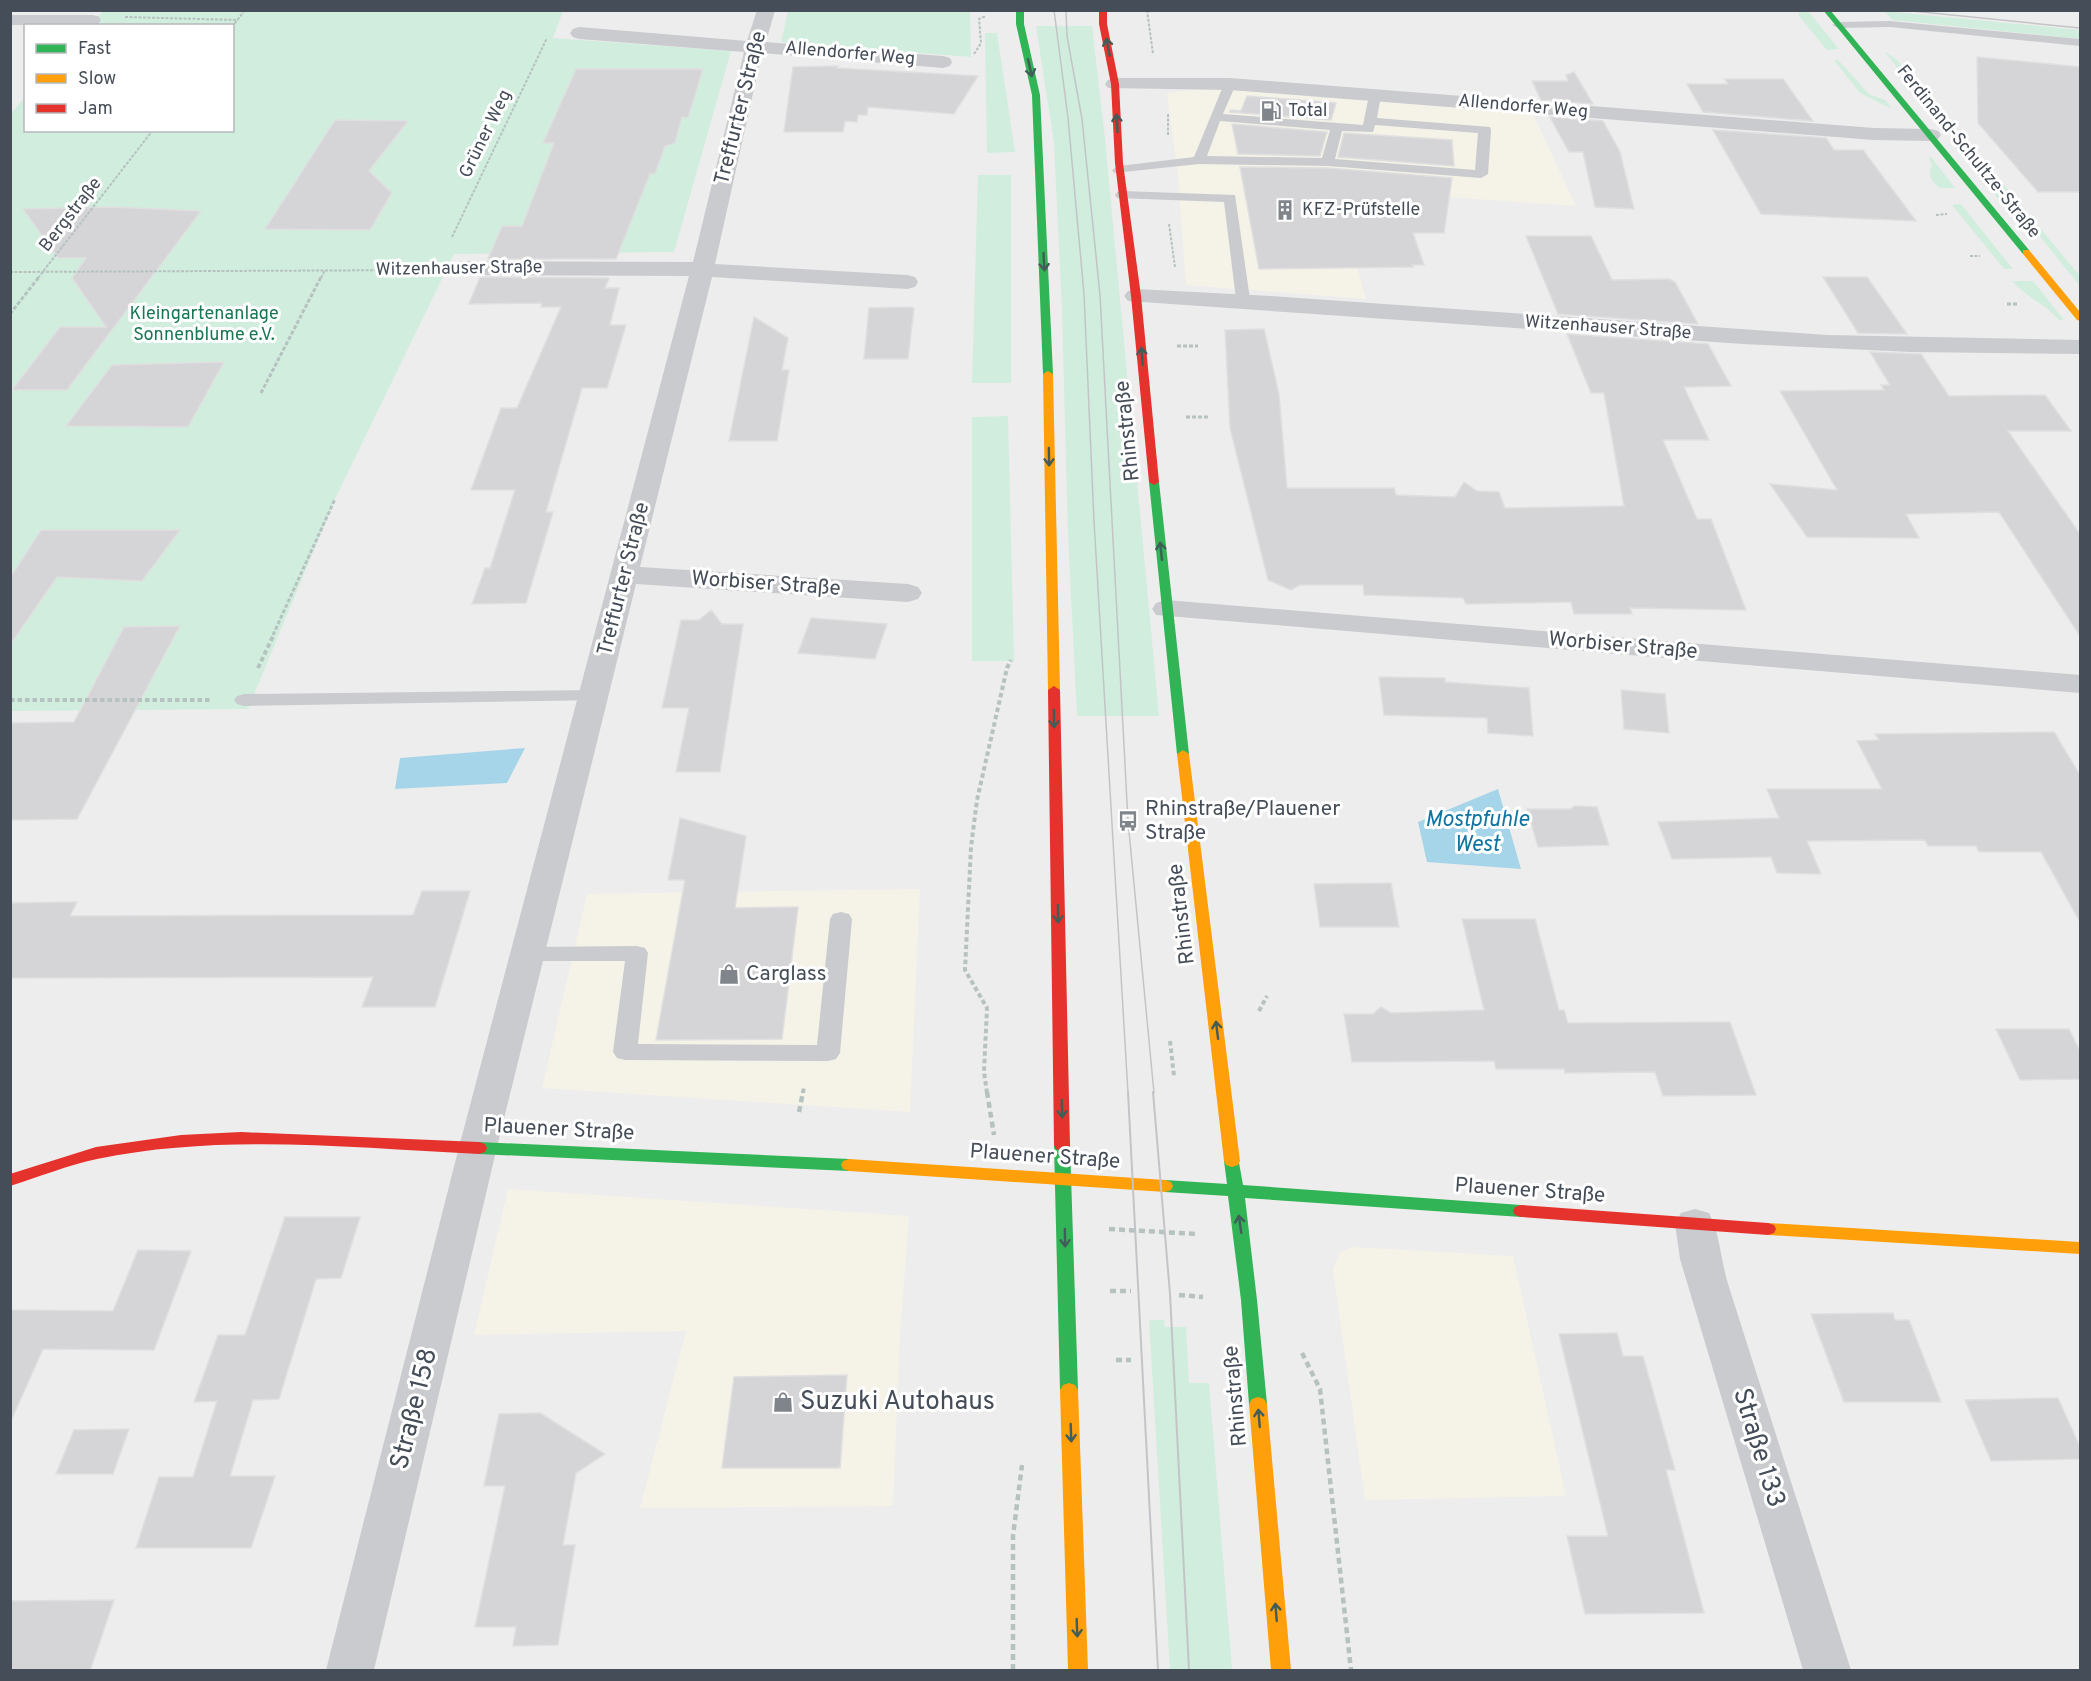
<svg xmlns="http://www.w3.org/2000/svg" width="2091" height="1681" viewBox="0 0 2091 1681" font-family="Overpass,sans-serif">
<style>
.commercial{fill:#f5f2e8}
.green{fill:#d1edde}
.water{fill:#a6d5ea}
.building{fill:#d5d5d7;stroke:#dfdfe0;stroke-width:1.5}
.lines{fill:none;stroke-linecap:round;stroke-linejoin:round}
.path-far3{stroke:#b6c2bf;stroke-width:2;stroke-dasharray:3 1.5;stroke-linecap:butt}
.path-far2{stroke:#b6c2bf;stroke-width:3;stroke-dasharray:4 2;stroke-linecap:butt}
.path-far1{stroke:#b6c2bf;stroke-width:4;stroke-dasharray:4.5 3;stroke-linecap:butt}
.path{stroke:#b6c2bf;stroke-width:4.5;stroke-dasharray:6 4;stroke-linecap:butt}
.lane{fill:#c9cbce;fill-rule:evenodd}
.street{fill:#c9cbce;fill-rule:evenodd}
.fast{fill:#30b455;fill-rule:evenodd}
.slow{fill:#ff9f0a;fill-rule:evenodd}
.jam{fill:#e5322d;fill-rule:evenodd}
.tram-far1{stroke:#c3c4c7;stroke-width:1.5}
.tram{stroke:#c3c4c7;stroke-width:2}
.oneway{stroke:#425c58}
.labels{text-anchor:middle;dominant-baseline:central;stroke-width:6;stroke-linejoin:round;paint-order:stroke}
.far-street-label{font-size:18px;fill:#454d58;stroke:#fff}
.far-poi-label{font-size:18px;fill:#454d58;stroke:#fff;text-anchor:start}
.far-park-label{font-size:18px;fill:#187751;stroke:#fff}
.street-label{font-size:21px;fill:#454d58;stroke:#fff}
.poi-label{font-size:21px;fill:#454d58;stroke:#fff;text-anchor:start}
.water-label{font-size:22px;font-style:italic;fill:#0f74a1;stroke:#fff}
.near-poi-label{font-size:26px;fill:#454d58;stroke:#fff;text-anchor:start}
.near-street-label{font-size:26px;fill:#454d58;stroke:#fff}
</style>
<rect width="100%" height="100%" fill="#eeeded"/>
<path class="commercial" d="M1209,88L1533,114L1576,206L1336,189L1366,299L1186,285L1178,176L1167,93Z
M920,889L910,1112L542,1088L587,894Z
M508,1189L909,1216L900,1336L893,1506L640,1508L686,1331L474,1335Z
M1354,1247L1513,1256L1566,1496L1365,1500L1333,1270L1340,1252Z"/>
<path class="green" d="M1801,10L1808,11L1839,49L1827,50L1798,15Z
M103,11H563L553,38L731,51L674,252L454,254L335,499L248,709L11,711V113L25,97L26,130H232V26L90,25Z
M788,11H970L971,57L781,42Z
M1884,11L2080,30V39L1893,20Z
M1036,26H1092L1105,139L1159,716H1077L1068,536L1062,310L1054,143Z
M985,33H997L1015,152L987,153Z
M1884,51L1896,59L1938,108H1923L1917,92Z
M1834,60H1838L1869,94L1885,100L1892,109L1860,93Z
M1967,141L2080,276V286L2017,208L2002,203L1952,144Z
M1928,157L1932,158L1955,188H1939C1932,180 1927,176 1932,165Z
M978,175H1011V383H972Z
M1961,204L2013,269H2004L1952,205Z
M2012,281H2033L2064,320H2059C2045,304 2026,297 2012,281Z
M1008,416L1014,661H972V417Z
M1149,1320H1164L1165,1327H1186L1189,1383H1209L1232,1670H1170Z"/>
<path class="water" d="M525,748L507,783L395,789L400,758Z
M1498,789L1521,869L1427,862L1418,822Z"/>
<path class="building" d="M1977,57L2080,67V192H2038L1978,123Z
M838,66L837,68L978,76L954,114L868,107L867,115H858L857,122L845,121L843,132H784L793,67Z
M576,69H703L688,118L682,117L675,143L665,146L655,174H650L616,259H488L502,226H522L554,143H543Z
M1574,72L1593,104L1541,100L1532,81H1568L1566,75Z
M1725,79H1783L1813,121L1703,112L1687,84H1728Z
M1247,96L1336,103L1331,120L1230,112V110L1241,111Z
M1550,117L1603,121L1620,152L1634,209L1595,207L1583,152H1569Z
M335,120L408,121L369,171L392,193L370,230L265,229Z
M1232,124L1327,132L1320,156L1238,154Z
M1713,130L1826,138L1834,150H1863L1916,221L1761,214Z
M1344,133L1452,140L1454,166L1338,157Z
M1240,167L1328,168L1452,178L1444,233H1413L1424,265H1412L1413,267L1259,269Z
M114,207L201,211L67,390H12L60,327H106L72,278L86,258H58L23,209Z
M1526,236H1591L1612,280L1669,279L1675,282L1698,324L1558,314Z
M480,277L609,278L605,288H619L610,325H626L607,388H582L546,512H553L526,603L472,604L485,568H490L515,490H471L501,408H517L561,307H541L542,303L469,304Z
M1823,277H1867L1907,334L1858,333Z
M912,307L914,309L908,359H864L869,308Z
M754,317L788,338L782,370H789L777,441H729Z
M1264,329L1279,394L1287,488H1394L1396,495L1455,497L1464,482L1477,491L1499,492L1505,508L1624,506L1604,393H1591L1567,334L1708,344L1731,386L1684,387L1709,440H1663L1697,519H1711L1746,610L1630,608L1632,614H1574L1571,602L1466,604L1463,598L1364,595L1363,585H1300L1291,590L1268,580L1230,428L1225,330Z
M1870,352L1921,354L1949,396L2045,395L2071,431H2008L2080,534V636L1999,512L1906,514L1919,538L1807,537L1770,484L1837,490L1780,391L1884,390L1881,385H1890Z
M224,362L188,427L66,426L112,365Z
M41,530H180L142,581L57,577L10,645V578Z
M711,610L722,624H743L720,772H676L689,708H662L681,620H699Z
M811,618L887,624L875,659L798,653Z
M180,626L77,819L10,820V723L74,722L124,627Z
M1379,677L1445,678V682L1529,688L1533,736L1488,733L1487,718L1384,715Z
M1621,690L1665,694L1669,733L1624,729Z
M2054,732L2080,775V922L2041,852H1979L1976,846H1928L1925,840L1807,841L1821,874L1777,873L1771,857L1672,859L1658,822L1779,818L1767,789H1882L1857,741L1879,740L1875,734Z
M1574,806L1597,807L1609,845L1538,847L1527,809H1571Z
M680,818L746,836L735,908L798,907L782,1039L656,1040L685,880H668Z
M1391,883L1399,927H1320L1314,884Z
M422,891H470L435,1007H362L373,977L10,978V903L77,902L70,916L413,915Z
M1462,919H1535L1559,1010H1564L1568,1023L1730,1022L1756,1095L1663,1096L1655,1072L1565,1073L1564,1069H1496L1494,1061L1352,1062L1344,1014H1373L1381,1007L1391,1013L1484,1010Z
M1996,1029H2069L2080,1051V1079L2020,1080Z
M285,1217H360L341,1278L316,1279L279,1399L253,1400L230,1476H275L251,1548H136L159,1477H193L217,1401L194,1402L218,1335H245Z
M138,1250L191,1251L154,1350L43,1349L10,1423V1310L113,1311Z
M1893,1313L1895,1320H1909L1941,1402H1844L1811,1314Z
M1617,1333L1623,1356H1643L1675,1470H1666L1704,1613L1585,1614L1567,1536H1608L1559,1334Z
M847,1375L840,1468H722L734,1377Z
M2058,1398L2080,1447V1459L1991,1461L1965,1400Z
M540,1413L605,1454L576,1473L563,1545H575L558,1645L513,1646L516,1627H475L505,1486H484L499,1414Z
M129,1429L113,1474H56L74,1430Z
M114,1600L90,1671H10V1601Z"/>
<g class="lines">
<path class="path-far3" d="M1147,10L1153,54
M125,17L238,20
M232,27L245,10
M974,54L981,43L979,19L986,16
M1168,114V136
M1936,215L1947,214
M1169,224L1175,267
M452,237L547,38
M1970,256H1980
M10,272L430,270
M38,278L153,130
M321,278L325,270"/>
<path class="path-far2" d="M2007,304H2017
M10,314L39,277
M1177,346H1198
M261,393L321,277
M1186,417H1209
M273,635L335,499"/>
<path class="path-far1" d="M258,668L274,634
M10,700H211
M1259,1011L1267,996
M1170,1041L1174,1076
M803,1093L804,1086
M987,1093L984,1072L987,1008L965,970L971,847L977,800L1007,668L1011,660"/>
<path class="path" d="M987,1092L994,1135
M799,1112L803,1092
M1109,1229L1197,1234
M1110,1291H1131
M1179,1295L1203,1297
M1302,1353L1320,1389L1351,1670
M1116,1360H1131
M1013,1670V1536L1022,1465"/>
<path class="lane" d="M1890,21L2080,39V46L1890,27L1838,28L1832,25L1838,22Z
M1230,80L1236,84L1223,114L1363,125L1369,95L1375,91L1381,95L1377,118L1490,127L1491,130L1488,174L1481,178L1328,166L1199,164L1114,173L1112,170L1119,166L1194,157L1224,84ZM1220,121L1330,130L1322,158L1207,156ZM1375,125L1478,133L1475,170L1335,159L1342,131L1373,132Z
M1122,191L1235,195L1250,299L1248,302L1243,303L1236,299L1224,202L1117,198L1115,195L1117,192Z
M595,690L602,692L605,696L602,700L244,706L237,704L234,700L237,696L244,694Z
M841,912L849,914L852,919L840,1053L836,1059L828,1061L625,1060L617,1058L613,1052L625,961H529L521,959L518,954L521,949L529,947L637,946L645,948L648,953L638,1044L817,1045L830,919L833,914Z"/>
<path class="street" d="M757,10H775L766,42L943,56L950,58L952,62L950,66L943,68L762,53L715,264L907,275L915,277L918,282L915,287L907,289L712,277L640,567L908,584L918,587L922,593L918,599L908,602L636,584L497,1147L374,1670H326L459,1147L689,276L462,275L454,273L451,268L454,263L462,261L693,262L744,52L579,39L573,37L570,33L573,29L579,27L747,41Z
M10,15H92L98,16L101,20L98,24L92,25H10Z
M1115,78H1230L1874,128L1931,129L1938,131L1941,135L1938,139L1931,141L1874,140L1230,90L1108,88L1105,84L1108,80Z
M1136,289L1271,296L1827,335L2080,340V354L1911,352L1743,344L1128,301L1124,296L1128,291Z
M1166,600L2080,675V693L1156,615L1152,609L1156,603Z
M1695,1209L1709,1213C1720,1234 1721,1261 1728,1284L1851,1670H1803L1680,1259L1675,1224L1681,1213Z"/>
<path class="fast" d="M1016,10H1024V24L1040,95L1053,374L1048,377L1043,374L1032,95L1016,24Z
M1823,10H1830L2029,250V254H2023Z
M1154,479L1159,482L1189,754L1183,758L1177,754L1149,482Z
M1062,1139L1068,1141L1070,1145L1078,1390L1075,1395L1069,1397L1063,1395L1060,1390L1054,1145L1056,1141Z
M479,1142L849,1159L855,1161L857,1165L855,1169L849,1171L479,1154L473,1152L471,1148L473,1144Z
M1232,1155L1238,1157L1243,1185L1521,1205L1527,1207L1529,1211L1527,1215L1521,1217L1245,1198L1257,1300L1267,1404L1264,1409L1258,1411L1252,1409L1249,1404L1241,1300L1228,1196L1165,1192L1159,1190L1157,1186L1159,1182L1165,1180L1227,1184L1224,1161L1226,1157Z"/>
<path class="slow" d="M2023,250H2029L2080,312V321L2077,320L2023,254Z
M1048,371L1053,374L1060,690L1054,694L1048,690L1043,374Z
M1183,750L1189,754L1240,1161L1238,1165L1232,1167L1226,1165L1224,1161L1177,754Z
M849,1159L1165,1180L1171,1182L1173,1186L1171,1190L1165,1192L849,1171L843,1169L841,1165L843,1161Z
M1768,1223L2080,1242V1254L1768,1235L1762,1233L1760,1229L1762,1225Z
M1069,1383L1075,1385L1078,1390L1088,1670H1068L1060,1390L1063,1385Z
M1258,1397L1264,1399L1267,1404L1291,1670H1271L1249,1404L1252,1399Z"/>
<path class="jam" d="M1099,10H1107V24L1119,84L1123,163L1141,296L1159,482L1154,485L1149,482L1131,296L1115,163L1111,84L1099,24Z
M1054,686L1060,690L1070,1145L1068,1149L1062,1151L1056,1149L1054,1145L1048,690Z
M241,1132L479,1142L485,1144L487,1148L485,1152L479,1154C353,1148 222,1133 97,1159C68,1165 39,1177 10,1186V1174L96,1147L181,1135Z
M1521,1205L1768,1223L1774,1225L1776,1229L1774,1233L1768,1235L1521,1217L1515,1215L1513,1211L1515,1207Z"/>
<path class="tram-far1" d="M1054,10L1068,118L1084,294L1094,521L1128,1093
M1066,10L1067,36L1082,119L1100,295L1128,821L1154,1093
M1902,10L2080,28"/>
<path class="tram" d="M1128,1092L1158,1670
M1153,1092L1170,1294L1189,1670"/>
</g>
<defs><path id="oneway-shaft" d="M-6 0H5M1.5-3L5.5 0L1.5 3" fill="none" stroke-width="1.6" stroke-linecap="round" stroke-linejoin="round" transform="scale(1.5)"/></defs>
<g class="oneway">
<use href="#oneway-shaft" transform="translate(1108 47) rotate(-101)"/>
<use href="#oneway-shaft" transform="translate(1030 68) rotate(77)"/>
<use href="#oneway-shaft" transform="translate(1117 123) rotate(-93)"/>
<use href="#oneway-shaft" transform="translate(1044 262) rotate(87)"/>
<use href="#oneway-shaft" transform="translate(1142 356) rotate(-95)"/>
<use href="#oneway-shaft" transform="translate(1049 457) rotate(89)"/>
<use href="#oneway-shaft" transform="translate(1161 551) rotate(-96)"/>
<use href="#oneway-shaft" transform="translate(1054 719) rotate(89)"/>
<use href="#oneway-shaft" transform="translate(1058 914) rotate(89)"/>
<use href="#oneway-shaft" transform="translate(1217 1030) rotate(-97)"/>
<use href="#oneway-shaft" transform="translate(1062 1109) rotate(89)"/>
<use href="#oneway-shaft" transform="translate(1240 1224) rotate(-98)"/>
<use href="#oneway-shaft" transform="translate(1065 1238) rotate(89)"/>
<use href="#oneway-shaft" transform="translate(1259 1418) rotate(-95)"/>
<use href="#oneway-shaft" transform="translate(1071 1433) rotate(88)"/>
<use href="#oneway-shaft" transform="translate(1276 1612) rotate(-95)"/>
<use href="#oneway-shaft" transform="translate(1077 1628) rotate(88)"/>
</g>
<defs>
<g id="fuel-bare" transform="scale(1.62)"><path d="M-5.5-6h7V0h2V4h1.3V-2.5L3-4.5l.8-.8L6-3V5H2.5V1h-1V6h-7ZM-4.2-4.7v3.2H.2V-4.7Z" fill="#80858c" stroke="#fff" stroke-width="2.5" paint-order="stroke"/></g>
<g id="building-bare" transform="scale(1.62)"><path d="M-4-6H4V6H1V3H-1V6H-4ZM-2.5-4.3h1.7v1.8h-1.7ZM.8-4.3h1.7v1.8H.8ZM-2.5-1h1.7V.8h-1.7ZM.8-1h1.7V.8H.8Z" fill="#80858c" stroke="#fff" stroke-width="2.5" paint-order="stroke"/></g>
<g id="bus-bare" transform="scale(1.62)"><path d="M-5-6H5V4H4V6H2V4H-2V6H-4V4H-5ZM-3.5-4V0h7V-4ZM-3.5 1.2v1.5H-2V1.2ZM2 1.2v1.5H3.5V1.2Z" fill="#80858c" stroke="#fff" stroke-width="2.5" paint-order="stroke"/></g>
<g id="shop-bare" transform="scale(1.62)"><path d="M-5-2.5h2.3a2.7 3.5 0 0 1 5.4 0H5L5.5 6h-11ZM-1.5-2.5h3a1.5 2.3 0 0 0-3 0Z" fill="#80858c" stroke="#fff" stroke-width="2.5" paint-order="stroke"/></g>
</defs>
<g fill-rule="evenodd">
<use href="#fuel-bare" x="1271" y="111"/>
<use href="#building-bare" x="1285" y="210"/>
<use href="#bus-bare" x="1128" y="821"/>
<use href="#shop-bare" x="729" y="974"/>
<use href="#shop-bare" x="783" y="1402"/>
</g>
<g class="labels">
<g class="far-street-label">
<text transform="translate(850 54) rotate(5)">Allendorfer Weg</text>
<text transform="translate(1523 107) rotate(5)">Allendorfer Weg</text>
<text transform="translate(486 134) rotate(-64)">Grüner Weg</text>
<text transform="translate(1968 152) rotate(51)">Ferdinand-Schultze-Straße</text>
<text transform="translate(71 215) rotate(-52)">Bergstraße</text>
<text transform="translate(459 269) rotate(-1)">Witzenhauser Straße</text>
<text transform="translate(1608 328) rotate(4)">Witzenhauser Straße</text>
</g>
<g class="far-poi-label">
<text x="1288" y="111">Total</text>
<text x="1302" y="210">KFZ-Prüfstelle</text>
</g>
<g class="far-park-label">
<text x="204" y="314">Kleingartenanlage<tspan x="204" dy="21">Sonnenblume e.V.</tspan></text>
</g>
<g class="street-label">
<text transform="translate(741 108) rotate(-76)">Treffurter Straße</text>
<text transform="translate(1128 431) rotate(-96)">Rhinstraße</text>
<text transform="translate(624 579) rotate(-76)">Treffurter Straße</text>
<text transform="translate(766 584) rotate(4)">Worbiser Straße</text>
<text transform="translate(1623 646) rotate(5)">Worbiser Straße</text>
<text transform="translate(1182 914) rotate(-97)">Rhinstraße</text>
<text transform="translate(559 1130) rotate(3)">Plauener Straße</text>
<text transform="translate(1045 1157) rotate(4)">Plauener Straße</text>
<text transform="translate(1530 1191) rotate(4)">Plauener Straße</text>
<text transform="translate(1236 1396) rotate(-95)">Rhinstraße</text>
</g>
<g class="poi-label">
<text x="1145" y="809">Rhinstraße/Plauener<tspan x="1145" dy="24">Straße</tspan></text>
<text x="746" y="974">Carglass</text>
</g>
<g class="water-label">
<text x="1477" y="820">Mostpfuhle<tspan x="1477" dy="25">West</tspan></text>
</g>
<g class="near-poi-label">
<text x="800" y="1402">Suzuki Autohaus</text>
</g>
<g class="near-street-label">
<text transform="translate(415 1409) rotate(-76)">Straße 158</text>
<text transform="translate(1758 1448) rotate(73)">Straße 133</text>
</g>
</g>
<rect width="2091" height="1681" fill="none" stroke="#454d58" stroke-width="24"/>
<rect x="24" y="24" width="210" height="108" fill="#ffffff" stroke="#b5b8bc" stroke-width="1.5"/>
<rect x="36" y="44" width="30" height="9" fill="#30b455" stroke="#b5b8bc" stroke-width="1.5"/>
<text x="78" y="54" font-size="18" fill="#454d58">Fast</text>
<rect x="36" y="74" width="30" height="9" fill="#ff9f0a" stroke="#b5b8bc" stroke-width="1.5"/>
<text x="78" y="84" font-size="18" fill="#454d58">Slow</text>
<rect x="36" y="104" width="30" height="9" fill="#e5322d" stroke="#b5b8bc" stroke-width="1.5"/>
<text x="78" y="114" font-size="18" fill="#454d58">Jam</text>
</svg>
